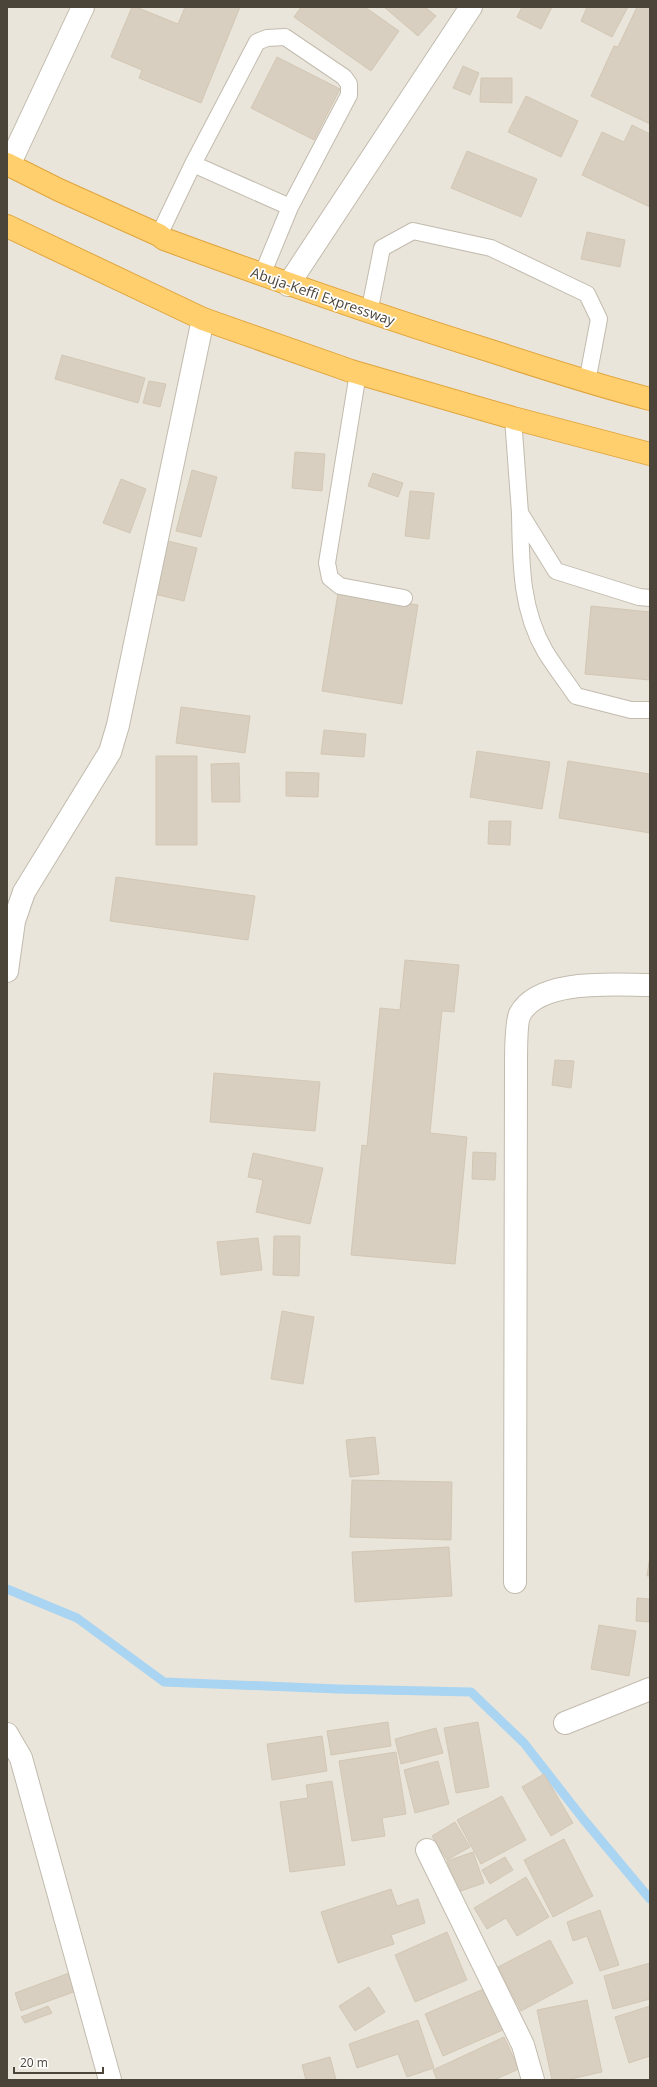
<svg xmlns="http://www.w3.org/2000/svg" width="657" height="2087" viewBox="0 0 657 2087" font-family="'Open Sans',sans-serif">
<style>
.residential{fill:#eae5da}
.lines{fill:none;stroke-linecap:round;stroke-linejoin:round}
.stream{stroke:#a9d4f2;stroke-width:9}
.building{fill:#d8cfc1;stroke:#d3c7b4}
.lane-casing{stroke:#c2bbae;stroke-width:18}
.street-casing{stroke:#c2bbae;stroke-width:24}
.highway-casing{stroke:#e0a43c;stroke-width:24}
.lane{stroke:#fff;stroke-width:16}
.street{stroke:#fff;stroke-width:22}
.highway{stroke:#ffcf6e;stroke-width:22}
.labels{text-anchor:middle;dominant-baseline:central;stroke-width:3.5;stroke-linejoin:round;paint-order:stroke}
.street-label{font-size:14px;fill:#4b4439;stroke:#fff}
</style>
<rect width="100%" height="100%" fill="#f6f3ec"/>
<path class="residential" d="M7,7H650V2080H7Z"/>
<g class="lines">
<path class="stream" d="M7,1589L77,1618L164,1682L338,1689L471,1692L524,1743L584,1820L650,1899"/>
</g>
<path class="building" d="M132,7H136L178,24L185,7H240L201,103L139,78L142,70L111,57Z
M301,7H365L399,31L371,71L294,17Z
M384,7H425L436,16L418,36Z
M522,7H552L541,29L517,17Z
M587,7H628L612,37L581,21Z
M637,7H650V124L591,96L614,46L618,47Z
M277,57L340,89L314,140L251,108Z
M463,66L479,73L470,95L453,88Z
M481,78H512V103L480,102Z
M526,96L578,121L561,157L508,132Z
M632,125L650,134V207L582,175L602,132L624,142Z
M467,151L537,179L521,217L451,188Z
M587,232L625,240L620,267L581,259Z
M62,355L145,378L138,403L55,379Z
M149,381L166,384L160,407L143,403Z
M295,452L325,454L322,491L292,488Z
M192,470L217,477L201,537L176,531Z
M373,473L403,483L398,497L368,486Z
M121,479L146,489L130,533L103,523Z
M410,491L434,493L429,539L405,536Z
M168,541L197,548L184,601L154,594Z
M338,593L418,605L402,704L322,691Z
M591,606L650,612V680L585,674Z
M181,707L250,716L245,753L176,743Z
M324,730L366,734L364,757L321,754Z
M477,751L550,762L542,809L470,797Z
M156,756H197V845H156Z
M568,761L650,774V833L559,818Z
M239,763L240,802H212L211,764Z
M286,772L319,773L318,797L286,796Z
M489,821H511L510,845L488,844Z
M116,877L255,896L248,940L110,921Z
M405,960L459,965L454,1012L442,1011L430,1133L467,1137L455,1264L351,1255L362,1145L367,1146L380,1008L400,1010Z
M555,1060L574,1061L571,1088L552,1085Z
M214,1073L320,1082L315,1131L210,1122Z
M473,1152L496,1153L495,1180L472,1179Z
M253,1153L323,1168L310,1224L256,1212L263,1180L248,1177Z
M274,1236H300L299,1276L273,1275Z
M258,1238L262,1270L221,1275L217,1242Z
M282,1311L314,1317L303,1384L271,1379Z
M375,1437L379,1474L350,1477L346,1440Z
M352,1480L452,1482L451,1540L350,1537Z
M449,1547L452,1596L355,1602L352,1552Z
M650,1556V1576H647Z
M637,1598L650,1599V1622L636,1621Z
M599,1625L636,1631L629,1676L591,1669Z
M388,1722L391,1746L331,1755L327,1731Z
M478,1722L489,1787L456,1793L444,1728Z
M436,1728L443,1753L401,1764L395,1739Z
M322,1736L327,1771L272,1780L267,1744Z
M396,1752L406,1814L382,1818L385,1836L352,1841L339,1761Z
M438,1761L449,1804L415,1813L404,1770Z
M544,1774L573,1823L551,1836L522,1787Z
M332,1781L345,1865L290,1872L280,1802L308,1798L306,1785Z
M502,1796L526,1840L481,1864L457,1820Z
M455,1822L470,1847L447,1860L432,1836Z
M564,1839L593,1896L553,1917L524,1860Z
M473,1852L484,1883L458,1892L447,1861Z
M505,1857L513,1870L490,1884L482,1870Z
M526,1877L549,1917L517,1936L506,1918L487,1929L474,1908Z
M391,1889L397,1906L418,1899L425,1923L391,1935L394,1944L338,1963L321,1912Z
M600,1910L619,1965L600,1971L587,1936L573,1941L567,1922Z
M447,1932L467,1980L415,2002L395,1955Z
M550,1940L573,1983L521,2011L498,1967Z
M650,1963V1999L613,2009L604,1976Z
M72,1972L79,1990L21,2011L15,1993Z
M369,1987L385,2012L355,2031L339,2006Z
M486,1988L503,2030L443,2056L425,2014Z
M587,2000L602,2072L566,2080H552L537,2010Z
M48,2006L52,2013L25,2023L21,2017Z
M650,2006V2056L629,2063L615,2017Z
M418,2020L434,2068L407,2077L398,2054L357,2068L349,2044Z
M504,2037L519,2069L494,2080H437L433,2070Z
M330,2057L336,2080H306L302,2065Z"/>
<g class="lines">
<g class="lane-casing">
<path id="lane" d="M193,164L257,42L267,38L285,37L344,77L349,84V95L290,207
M159,235L193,164L290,207L262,275
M369,313L382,248L413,231L491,248L587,294L599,319L587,382
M358,373L327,563L330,578L340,586L404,598
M513,418L520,513L556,571L639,597L650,598
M520,513C521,560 520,608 545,651C554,666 566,681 576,696L631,710H650"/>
</g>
<g class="street-casing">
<path id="street" d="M9,165L83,7
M288,285L471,7
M7,971L14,921L24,892L110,752L118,725L203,319
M515,1582L516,1066C516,1056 516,1021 520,1014C539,978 615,985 650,985
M565,1723L650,1689
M7,1734L21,1758L110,2080
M427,1850L523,2045L533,2080"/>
</g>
<g class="highway-casing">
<path id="highway" d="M7,164L59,190L159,235L164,239C273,279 381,317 491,351C543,368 596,385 650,399
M7,226L203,319L351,371L513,418L650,454"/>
</g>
<use href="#lane" class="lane"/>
<use href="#street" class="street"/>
<use href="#highway" class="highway"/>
</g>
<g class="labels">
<g class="street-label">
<text transform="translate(323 296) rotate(19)">Abuja-Keffi Expressway</text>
</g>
</g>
<rect width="657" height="2087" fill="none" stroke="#4b4439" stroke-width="16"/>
<path d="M14 2067v6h89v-6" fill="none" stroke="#4b4439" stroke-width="2"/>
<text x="20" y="2067" font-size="12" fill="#4b4439" stroke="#ffffff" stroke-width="3" paint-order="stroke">20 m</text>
</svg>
